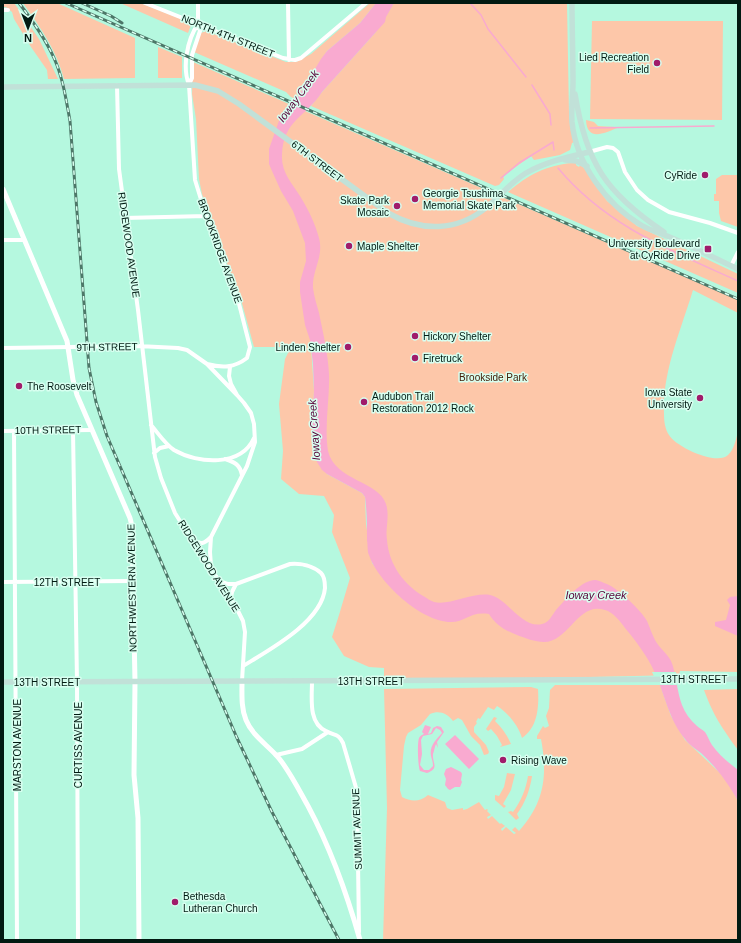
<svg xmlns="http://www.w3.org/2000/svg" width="741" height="943" viewBox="0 0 741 943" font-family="Helvetica,sans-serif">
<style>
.green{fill:#fdc7a9;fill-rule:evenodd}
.water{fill:#f9aad0;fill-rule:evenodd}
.pier{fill:#b5f8df}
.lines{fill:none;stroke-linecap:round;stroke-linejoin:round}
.stream{stroke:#f9aad0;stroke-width:1.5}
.minor{stroke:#fff;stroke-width:4}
.tertiary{stroke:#fff;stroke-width:5}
.secondary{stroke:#c1e1d8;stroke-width:5.5}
.rail-casing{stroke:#4d7768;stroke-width:3}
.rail{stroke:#d8fff0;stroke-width:1.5;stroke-dasharray:4.5;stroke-linecap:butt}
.poi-dot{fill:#a01c6b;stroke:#d8fff0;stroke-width:1.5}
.labels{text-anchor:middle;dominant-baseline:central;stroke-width:3;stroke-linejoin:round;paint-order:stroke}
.street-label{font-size:10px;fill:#011a12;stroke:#d8fff0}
.poi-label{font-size:10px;fill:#011a12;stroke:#d8fff0;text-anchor:start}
.park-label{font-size:10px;fill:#43200a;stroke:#d8fff0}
.water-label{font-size:11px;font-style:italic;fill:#590138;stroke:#d8fff0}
</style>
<rect width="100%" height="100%" fill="#b5f8df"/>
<path class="green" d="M3,3H14L17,7L39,39L58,79H48L47,70L31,47L14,19L12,12L6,7H3Z
M23,3H57L135,38V78L64,79C56,49 40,27 23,3Z
M120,3H140L189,22L191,25L188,33Z
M370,3H376L360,23L327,51L296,99L291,97L286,92L194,52L201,33L206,31L286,62H296L311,54Z
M394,3H567L569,114L574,142L572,143L570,150L560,155L534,160L531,156L503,176L504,179L499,185L495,186L311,106L322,92L375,33Z
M592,21H723L722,120L590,119Z
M158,47L182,57V78H158Z
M193,62L738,300V313L693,290C681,330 662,372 664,414C664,421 665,429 669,435C676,447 717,466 728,455C734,450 736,439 738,432V672L680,671L679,675L545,678H384V668L369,667L344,656L332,637L339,615L350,578L332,532L334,515L324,496L299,494L281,479L283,451L279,404L285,359L291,347H254L240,296L214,231L202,194L199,179L196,119L192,94ZM311,347L320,394L321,449L334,473L375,498L382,576L372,563L366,524L365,497L362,493L327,474L315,456L312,431L314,391Z
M586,120L594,122L598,126L615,127H617V128C603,134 587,141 586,120Z
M572,163H576V165L579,167L580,165L584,168L607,201L637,226L738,274V293L508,192C529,174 545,166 572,163Z
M722,175H738V227L721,221L719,213V201H714V194H716V179Z
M555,685H660L671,716L685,740L719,772L727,781L738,801V940H383L387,808L384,689L531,687L538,689C539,707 538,727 522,738C518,725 508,713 497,706L494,710L488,707L480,719L478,718L476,722L477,723L474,727V732L486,745L489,752L488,754L484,755L480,745L471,736L462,720L458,718L453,721C447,713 439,710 430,714L421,725L408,733L406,737L404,746L400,790L402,797C411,802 420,802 428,795L445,802L447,808L452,810L463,808V810L467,809L479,802L485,810L487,809L488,810L487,811L491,815L487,817L488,819L492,816L500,824L501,823L505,826L501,829L502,831L506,827L514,834L516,833L512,830L515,827L519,831C544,803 548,776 541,739H537V736L543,726L545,728L549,726L546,716L549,708L550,690Z
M738,689V750C722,728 713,715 704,690Z
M494,717L497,718L495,721C502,728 507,735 511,744L500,747L502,745L497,736L491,729L488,731L486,729Z
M507,773L515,774L511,790L503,804L506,806L504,808L495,800V795L499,796L504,787Z
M528,776H532C530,790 525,803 517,814L519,818L516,820L508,812L511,811L513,812C521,801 526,789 528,776Z"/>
<path class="water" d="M376,3H394L386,17L385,22L322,92C306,117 283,120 282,155C281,172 292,183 300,196C308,209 315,223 319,238C324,257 312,270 313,288C314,297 317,305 319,313C323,333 328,353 329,374C330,398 324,426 328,451C335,481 379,481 386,504C390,517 385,528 387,540C389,565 404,585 425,597C428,599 431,601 434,602C449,606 473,592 490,595C507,598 522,629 542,624C549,623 552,615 556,610C565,600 582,579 596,580C600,581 607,584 611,586C622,593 641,610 647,621C650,628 652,634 655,640C659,648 667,653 671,661C676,672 677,693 682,705C685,713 690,720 697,726C699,728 703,730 705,732C708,736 709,741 712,745C719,755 729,763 738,770V801C728,783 717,768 701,753C696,749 689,745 685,739C669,720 665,695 655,673C648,657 636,641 625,628C620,621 613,612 605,610C578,601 569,642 544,642C535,642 525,638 517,635C504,630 496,625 489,614C470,611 466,622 451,622C421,622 378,582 369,555C367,551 368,545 367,540C367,526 367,511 365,497L362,493L327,474L322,470L317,462L315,456L312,431L314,391L313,364L310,340L305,325L300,292V282L306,261L305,243L293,211L281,191L272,171L269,164V149L280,118L293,105L321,59L327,51L360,23Z
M738,596V636L715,626V622L726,620L730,605L727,600L730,597Z
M425,725L431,727L428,734L431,733L433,728L437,726L441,727L444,732L437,742L438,748L436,744C435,746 434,751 433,754C432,763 440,768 427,773L420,771C418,767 417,743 419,738C421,735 422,735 424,734L422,732ZM436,728L440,730L442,733C436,740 429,746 431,756C432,760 433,762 433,766L429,770H424L420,765L422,754L421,740L423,736L432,734Z
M455,735L479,759L469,769L445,744Z
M451,767L461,772L462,774L461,780L462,782L460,787H455L450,790L448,789L445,785L446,779L444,774L446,769Z"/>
<path class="pier" d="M652,672H676L678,685H658Z"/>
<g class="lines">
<path class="stream" d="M470,3L481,15L488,29L526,77
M532,85L550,114L551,125
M590,128L714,126
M558,168C606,226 672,251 738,281
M501,178L519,163L553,142L554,150"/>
<path class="minor" d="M145,3L283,58L295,60L301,58L366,3
M288,3L289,60
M3,10H8
M198,24C187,40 182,67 189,85L195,180L211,232L237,296L250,347L247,358C234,368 222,368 207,364
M189,84L192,78V55L200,31L198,24V3
M117,85L119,169L138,310L155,457L161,478L175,513L190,537L235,605L243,621L245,632L242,681
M589,152L607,147L613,148L618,152L625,172L637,190L648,200L669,212L710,223L738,233
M124,218L206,216
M3,240H24
M731,266L738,252
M3,348L138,346L178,348L187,350L207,364L237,395
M151,425C158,433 165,444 174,450C198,464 241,467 254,438
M73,430L77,682L78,940
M3,431L92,430
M14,431L17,940
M154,453L160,448L169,446
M225,459C235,462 240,465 242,475
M193,540C201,545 204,544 211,537
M211,567L210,552L211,537L247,466L255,442L254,424L251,413L244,403L237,395L231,384L229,376L230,367
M220,581L228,584H236
M3,582L132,581
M231,598L232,592L236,584L290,564C301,563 313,566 321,573C325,577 325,583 325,588C322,622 269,650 243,666
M312,681C312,698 308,723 326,731C335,736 338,733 343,743L357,791L359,932
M276,755L302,749L328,732"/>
<path class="tertiary" d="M3,189L67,341L73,380L77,395L130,518L132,526L135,682L134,775L138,818L139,940
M242,681C242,694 241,708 246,720C252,735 266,744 276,755C287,766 300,792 308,806C331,849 347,894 360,940"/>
<path class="secondary" d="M572,3C572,29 573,56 573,82C573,95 571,108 572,122C576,163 606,204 641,225C651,231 661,233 672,238C694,247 716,259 738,269
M3,87L195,85L218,91L239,104L388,213C421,232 457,232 487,207C500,196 511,182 526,173C545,162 568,157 589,152
M575,94C586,163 606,193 664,232
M565,160L576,161L587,166
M3,682L738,679"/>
<g class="rail-casing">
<path id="rail" d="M19,3C32,20 45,38 54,58C63,78 66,99 70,121L89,368L96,402L107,436L237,738L272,812L339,940
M66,3L738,299
M82,3L111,16L122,23"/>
</g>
<use href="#rail" class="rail"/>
</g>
<g class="poi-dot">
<circle cx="657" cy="63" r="4"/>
<circle cx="705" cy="175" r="4"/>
<circle cx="415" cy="199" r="4"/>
<circle cx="397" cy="206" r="4"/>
<circle cx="349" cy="246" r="4"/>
<rect x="704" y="245" width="8" height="8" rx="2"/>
<circle cx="415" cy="336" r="4"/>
<circle cx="348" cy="347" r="4"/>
<circle cx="415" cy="358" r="4"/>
<circle cx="19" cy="386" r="4"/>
<circle cx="700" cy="398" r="4"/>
<circle cx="364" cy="402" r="4"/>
<circle cx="503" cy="760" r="4"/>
<circle cx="175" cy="902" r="4"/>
</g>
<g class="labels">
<g class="street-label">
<text transform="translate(228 36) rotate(22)">NORTH 4TH STREET</text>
<text transform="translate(317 161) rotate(37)">6TH STREET</text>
<text transform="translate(129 245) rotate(82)">RIDGEWOOD AVENUE</text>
<text transform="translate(220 251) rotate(70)">BROOKRIDGE AVENUE</text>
<text transform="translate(107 347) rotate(-1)">9TH STREET</text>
<text transform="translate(48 430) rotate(-1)">10TH STREET</text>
<text transform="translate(209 566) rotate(58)">RIDGEWOOD AVENUE</text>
<text x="67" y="582">12TH STREET</text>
<text transform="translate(132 588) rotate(-91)">NORTHWESTERN AVENUE</text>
<text x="694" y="679">13TH STREET</text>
<text x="371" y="681">13TH STREET</text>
<text x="47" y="682">13TH STREET</text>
<text transform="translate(17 745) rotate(-90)">MARSTON AVENUE</text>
<text transform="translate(78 745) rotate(-90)">CURTISS AVENUE</text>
<text transform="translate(357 829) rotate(-92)">SUMMIT AVENUE</text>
</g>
<g class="poi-label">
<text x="649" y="57" text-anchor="end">Lied Recreation<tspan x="649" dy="12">Field</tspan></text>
<text x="697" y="175" text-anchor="end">CyRide</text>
<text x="423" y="193">Georgie Tsushima<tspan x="423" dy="12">Memorial Skate Park</tspan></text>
<text x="389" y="200" text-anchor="end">Skate Park<tspan x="389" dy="12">Mosaic</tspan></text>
<text x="700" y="243" text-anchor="end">University Boulevard<tspan x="700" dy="12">at CyRide Drive</tspan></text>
<text x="357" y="246">Maple Shelter</text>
<text x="423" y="336">Hickory Shelter</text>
<text x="340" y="347" text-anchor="end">Linden Shelter</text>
<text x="423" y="358">Firetruck</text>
<text x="27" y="386">The Roosevelt</text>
<text x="692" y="392" text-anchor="end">Iowa State<tspan x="692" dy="12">University</tspan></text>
<text x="372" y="396">Audubon Trail<tspan x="372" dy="12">Restoration 2012 Rock</tspan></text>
<text x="511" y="760">Rising Wave</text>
<text x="183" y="896">Bethesda<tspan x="183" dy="12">Lutheran Church</tspan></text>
</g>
<g class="park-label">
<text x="493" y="377">Brookside Park</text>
</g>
<g class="water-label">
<text transform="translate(298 96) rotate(-54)">Ioway Creek</text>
<text transform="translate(314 430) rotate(-94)">Ioway Creek</text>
<text x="596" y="595">Ioway Creek</text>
</g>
</g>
<rect width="741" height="943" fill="none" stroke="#011a12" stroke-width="8"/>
<g transform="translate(28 28) rotate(180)" stroke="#d8fff0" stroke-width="3" paint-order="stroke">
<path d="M0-3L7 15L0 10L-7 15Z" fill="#011a12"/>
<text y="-6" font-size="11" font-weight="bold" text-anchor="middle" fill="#011a12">N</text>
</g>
</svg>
